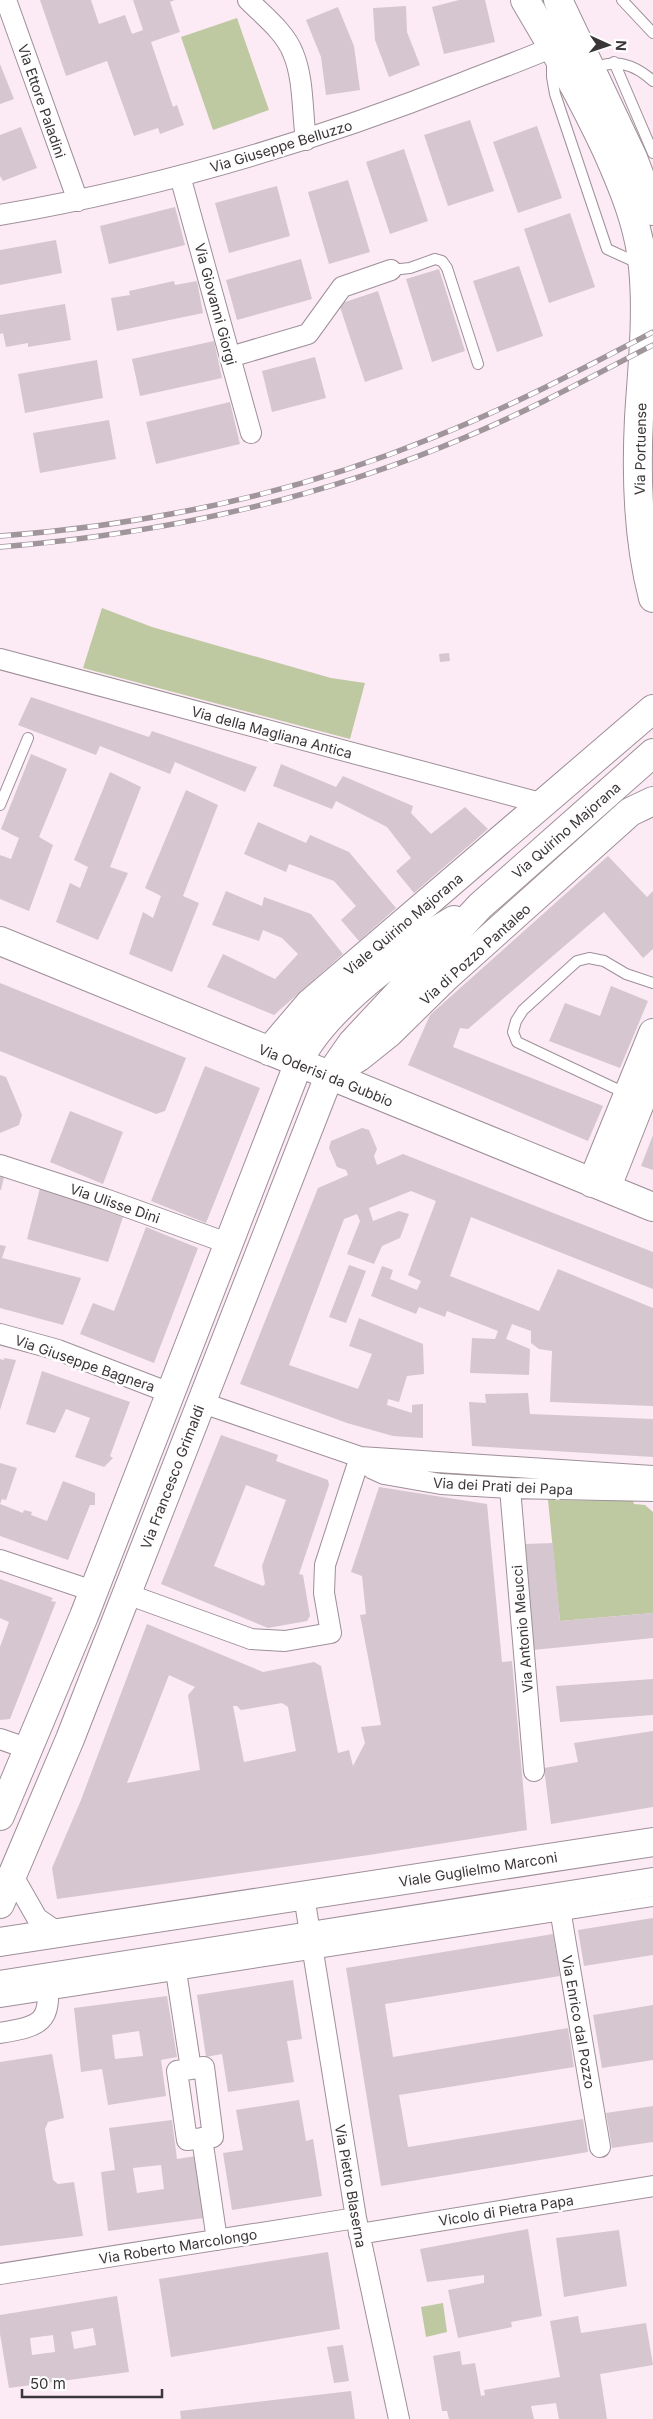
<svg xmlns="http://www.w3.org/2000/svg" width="653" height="2419" viewBox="0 0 653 2419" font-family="Inter,sans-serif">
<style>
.green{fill:#bec8a1}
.building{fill:#d5c6cf;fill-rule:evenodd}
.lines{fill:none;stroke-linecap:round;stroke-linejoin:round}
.lane-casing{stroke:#9e8f98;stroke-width:12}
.street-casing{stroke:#9e8f98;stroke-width:22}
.secondary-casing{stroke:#9e8f98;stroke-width:30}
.primary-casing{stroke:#9e8f98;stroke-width:30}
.lane{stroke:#fff;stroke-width:10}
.street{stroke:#fff;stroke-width:20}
.secondary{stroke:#fff;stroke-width:28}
.primary{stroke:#fff;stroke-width:28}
.rail-casing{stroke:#a1959c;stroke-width:5.5}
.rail{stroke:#fefefe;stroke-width:4;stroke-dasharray:11;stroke-linecap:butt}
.labels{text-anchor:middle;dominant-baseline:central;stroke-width:5;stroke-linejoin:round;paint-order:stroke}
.street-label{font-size:14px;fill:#3b3538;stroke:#fefefe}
</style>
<rect width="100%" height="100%" fill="#fcebf5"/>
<path class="green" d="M237,18L269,110L213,130L181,37Z
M102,608L152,627L331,678L365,683L350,739L83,668Z
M548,1500L633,1501L634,1504L645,1505L653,1512V1613L560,1621Z
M443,2303L447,2332L426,2337L421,2307Z"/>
<path class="building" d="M40,0H91L99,24L125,15L132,34L143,30L133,0H175L170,2L180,32L151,42L173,107L177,105L184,125L160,134L158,128L134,136L107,61L66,76Z
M459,0H485L495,42L444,54L432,7Z
M406,6L407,32L420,65L389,77L375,40L373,8Z
M338,7L354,46L360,90L326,95L321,57L306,20Z
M0,64L14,99L0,104Z
M470,120L494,191L448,206L424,135Z
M537,126L562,198L518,213L493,142Z
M21,127L37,168L3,181L0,176V135Z
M404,149L428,221L390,234L366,162Z
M348,180L370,252L329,264L308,192Z
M277,186L290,236L229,253L215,203Z
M175,207L185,245L109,264L100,226Z
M570,213L595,287L549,303L524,229Z
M56,240L62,273L0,285V250Z
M301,259L312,299L237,320L226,280Z
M519,266L543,336L497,352L473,281Z
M439,269L465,351L432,362L406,279Z
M174,281L175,285L197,281L203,313L117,331L111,298L130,295L129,291Z
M378,291L403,369L365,382L339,304Z
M65,304L71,340L28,347V343L6,347L3,333L0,334V315Z
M214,341L222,378L140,396L132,359Z
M315,357L326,398L272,412L262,371Z
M97,360L103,398L25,413L18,374Z
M230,402L240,444L156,464L146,422Z
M109,420L116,459L40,473L33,433Z
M449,653L450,661L440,662L439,654Z
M31,697L149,737L152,731L257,767L245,792L175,762L170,774L100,746L96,755L18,725Z
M31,754L67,769L39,837L53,845L29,911L0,899V855L11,859L19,838L1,829Z
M281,764L336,787L343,776L413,806L411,813L431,834L465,807L488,829L414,893L396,871L411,858L387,827L336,801L332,809L273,786Z
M110,772L141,787L110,867L128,873L98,940L56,922L70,883L80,888L88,867L74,860Z
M186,790L218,805L183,896L199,903L172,972L129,954L143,912L153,918L161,896L145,888Z
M258,822L306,843L310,835L349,852L396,908L359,941L341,920L356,906L334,881L289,864L286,872L244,854Z
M608,856L647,897L653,891V949L643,958L604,912L468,1029L460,1028L453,1047L603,1106L588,1141L408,1065L430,1015Z
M226,891L262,906L264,897L311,914L343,954L274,1015L207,987L223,954L275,979L298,954L282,938L263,930L259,941L212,925Z
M0,983L186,1058L165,1111L156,1114L0,1051Z
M611,986L648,1001L620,1068L549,1041L565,1003L600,1016Z
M205,1066L260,1088L206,1223L151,1201Z
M0,1075L6,1077L22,1115L19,1125L0,1133Z
M70,1111L123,1132L103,1184L50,1162Z
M362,1128L369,1130L377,1149L374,1156L377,1165L403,1154L653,1252V1289L471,1217L450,1276L539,1311L558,1269L653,1308V1406L550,1402L552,1351L539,1349L531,1343V1331L512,1324L506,1339L530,1349L529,1375L470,1373L472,1338L495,1339L498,1331L447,1311L445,1317L419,1307L416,1314L371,1296L382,1266L393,1270L390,1279L417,1290L421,1281L408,1275L436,1201L411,1191L369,1208L373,1221L399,1211L409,1214L400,1238L382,1246L374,1264L347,1254L360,1221L357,1214L344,1219L289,1365L358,1389L372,1354L349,1346L359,1318L423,1344L424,1374L407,1376L399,1402L388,1399L387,1405L412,1413V1405L423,1404V1438L393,1436L347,1423L240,1384L318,1188L348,1175L346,1170L337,1167L329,1148L331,1141Z
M653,1135V1170L641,1166Z
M0,1176L4,1177L1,1190H0Z
M40,1188L123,1217L108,1262L27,1239Z
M146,1227L198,1248L154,1363L80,1334L93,1303L114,1311Z
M0,1245L6,1246L2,1258L81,1278L63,1325L0,1308Z
M349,1265L366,1271L346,1323L329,1317Z
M4,1358L16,1360L0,1410V1359L4,1360Z
M42,1371L130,1402L110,1456L113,1458L104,1467L75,1457L90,1418L66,1409L55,1433L26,1424Z
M528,1393L530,1414L653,1419V1457L472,1446L469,1402L486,1403L485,1394Z
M221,1435L278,1455L276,1461L328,1480L329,1485L299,1574L303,1575L310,1616L307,1621L268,1628L161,1584ZM246,1485L286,1500L262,1566L265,1584L263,1586L214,1566Z
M0,1463L17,1468L6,1500L2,1499L0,1504Z
M63,1481L95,1493V1505H90L68,1560L0,1536V1504L23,1513L24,1510L32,1512L31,1515L47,1521Z
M379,1487L487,1504L502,1662L512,1661L527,1830L369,1855L57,1899L52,1868L81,1800L147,1624L263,1672L314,1662L321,1666L338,1753L349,1750L353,1766L365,1743L361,1727L381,1725L360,1615L366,1614L362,1576L351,1572ZM169,1675L195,1687L188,1695L200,1770L127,1783ZM282,1703L288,1707L296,1751L244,1762L233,1706H237L241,1710Z
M553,1543L560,1621L653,1613V1638L533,1650L525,1544Z
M0,1579L53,1598L51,1601L56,1602L10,1719L0,1720V1647L9,1622L0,1618Z
M653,1679V1715L560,1722L556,1686Z
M653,1731V1807L551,1824L544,1768L578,1762L574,1743Z
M653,1918V1955L584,1966L578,1930Z
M553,1934L560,1976L385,2004L393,2057L568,2028L574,2067L399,2095L408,2147L583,2119L588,2152L381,2186L346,1968Z
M293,1980L302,2039L287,2041L294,2082L228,2092L222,2054L206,2057L197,1995Z
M167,1996L177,2057L161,2060L166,2096L108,2105L102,2069L81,2072L74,2008ZM139,2031L143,2056L115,2059L112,2035Z
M653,2005V2060L602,2068L593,2015Z
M52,2054L64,2118L48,2122L45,2129L53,2180L58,2184L74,2182L83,2236L0,2246V2062Z
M299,2100L306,2141L313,2139L322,2196L232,2210L223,2153L243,2150L236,2110Z
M653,2106V2142L612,2148L606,2113Z
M172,2120L177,2159L196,2156L204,2218L108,2231L101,2172L115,2170L109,2128ZM161,2165L164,2189L137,2193L133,2168Z
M528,2229L542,2316L511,2322L512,2327L458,2338L448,2290L484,2283V2275L427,2282L420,2249Z
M619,2230L627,2286L564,2297L556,2238Z
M328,2252L340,2329L171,2357L159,2279Z
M117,2296L129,2372L9,2388L0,2334V2315ZM93,2328L96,2345L74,2349L71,2332ZM53,2335L55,2352L32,2355L30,2338Z
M578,2316L581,2333L646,2323L653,2365L600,2374L607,2419H559L556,2403L531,2406L534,2419H449L447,2411H442L433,2356L460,2351L462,2365L475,2363L481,2396L485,2395L484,2390L560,2377L550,2321Z
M343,2345L349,2381L334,2383L327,2347Z
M351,2391L355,2419H181L180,2411Z"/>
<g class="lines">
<g class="lane-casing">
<path id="lane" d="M622,0L653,33
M552,61V77L555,94L607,249L640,264
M614,62L653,153
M593,68C617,59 634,64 653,81
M391,270L410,268L435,259L442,261L447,268L478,364
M0,805L28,738
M627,1094L517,1042L513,1032L516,1021L523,1010L577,961L589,958L604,961L626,974L653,983
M0,2002L653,1901"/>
</g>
<g class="street-casing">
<path id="street" d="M6,0L78,201
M248,0C263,15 285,32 293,53C304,79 302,112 306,140
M180,176L251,433
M0,215C158,188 312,142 462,83C492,71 523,60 553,47
M230,357L308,334L342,287L391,270
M0,659L544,804
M0,1165L105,1199L230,1244
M610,1190L653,1081
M0,1334L58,1350L170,1393
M200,1402L360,1457L653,1476
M363,1460L373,1469L384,1474L441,1484L510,1488L653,1491
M510,1488L534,1771
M0,1560L93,1591
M127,1594L251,1639L285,1641L331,1633L324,1593L325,1565L360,1457
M0,1739L29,1749
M13,1876L37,1918L60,1934
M304,1896L356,2218L399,2419
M558,1897L600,2147
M174,1958L191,2069
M0,2033C41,2026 52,2023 47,1978
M204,2067L213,2137L187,2140L177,2071Z
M202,2138L217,2240
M359,2234L653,2186
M0,2274L356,2218"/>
</g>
<g class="secondary-casing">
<path id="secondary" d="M525,0C554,49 582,97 606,149C623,187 639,225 643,267C648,317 642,369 639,418C636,477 638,541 653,598
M558,0L633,158L653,211
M0,941L653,1207
M269,1051L309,1004L653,709
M329,1076L359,1057L389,1033L446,977L630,812L653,801
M592,1183L653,1033
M0,1942L653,1842
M0,1985L653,1882"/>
</g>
<g class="primary-casing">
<path id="primary" d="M0,1816L84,1616L301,1057C325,1009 407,947 454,920
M0,1904L70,1739L329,1076L352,1043L480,906L653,753"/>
</g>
<use href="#lane" class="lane"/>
<use href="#street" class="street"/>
<use href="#secondary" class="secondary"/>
<use href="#primary" class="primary"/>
<g class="rail-casing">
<path id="rail" d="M0,536C148,525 295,494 432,438C508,408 581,370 653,332
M0,547C161,534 317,500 466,437C530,410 591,377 653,345"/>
</g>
<use href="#rail" class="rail"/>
</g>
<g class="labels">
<g class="street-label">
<text transform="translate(42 101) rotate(71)">Via Ettore Paladini</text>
<text transform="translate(281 146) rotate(-17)">Via Giuseppe Belluzzo</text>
<text transform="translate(216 304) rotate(75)">Via Giovanni Giorgi</text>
<text transform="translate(640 449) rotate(-89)">Via Portuense</text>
<text transform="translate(272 732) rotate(15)">Via della Magliana Antica</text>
<text transform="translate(566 830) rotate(-41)">Via Quirino Majorana</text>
<text transform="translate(403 924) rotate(-40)">Viale Quirino Majorana</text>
<text transform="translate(475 954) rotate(-42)">Via di Pozzo Pantaleo</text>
<text transform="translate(326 1075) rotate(22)">Via Oderisi da Gubbio</text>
<text transform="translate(115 1203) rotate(19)">Via Ulisse Dini</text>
<text transform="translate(85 1363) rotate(19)">Via Giuseppe Bagnera</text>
<text transform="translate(172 1477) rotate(-69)">Via Francesco Grimaldi</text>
<text transform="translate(503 1486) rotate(3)">Via dei Prati dei Papa</text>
<text transform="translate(522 1629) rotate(-95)">Via Antonio Meucci</text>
<text transform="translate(478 1869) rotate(-9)">Viale Guglielmo Marconi</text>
<text transform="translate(579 2022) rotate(80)">Via Enrico dal Pozzo</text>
<text transform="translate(351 2186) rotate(80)">Via Pietro Blaserna</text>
<text transform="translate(506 2210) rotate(-9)">Vicolo di Pietra Papa</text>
<text transform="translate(178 2246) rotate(-9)">Via Roberto Marcolongo</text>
</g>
</g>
<g transform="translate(608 45) rotate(93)" stroke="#fefefe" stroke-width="4" paint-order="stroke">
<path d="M0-4L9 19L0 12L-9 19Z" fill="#3b3538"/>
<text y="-8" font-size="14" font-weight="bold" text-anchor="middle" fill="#3b3538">N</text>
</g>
<path d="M22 2389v8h140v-8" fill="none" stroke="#3b3538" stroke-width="2.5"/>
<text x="30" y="2389" font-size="15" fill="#3b3538" stroke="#fefefe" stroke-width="4" paint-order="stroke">50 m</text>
</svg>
